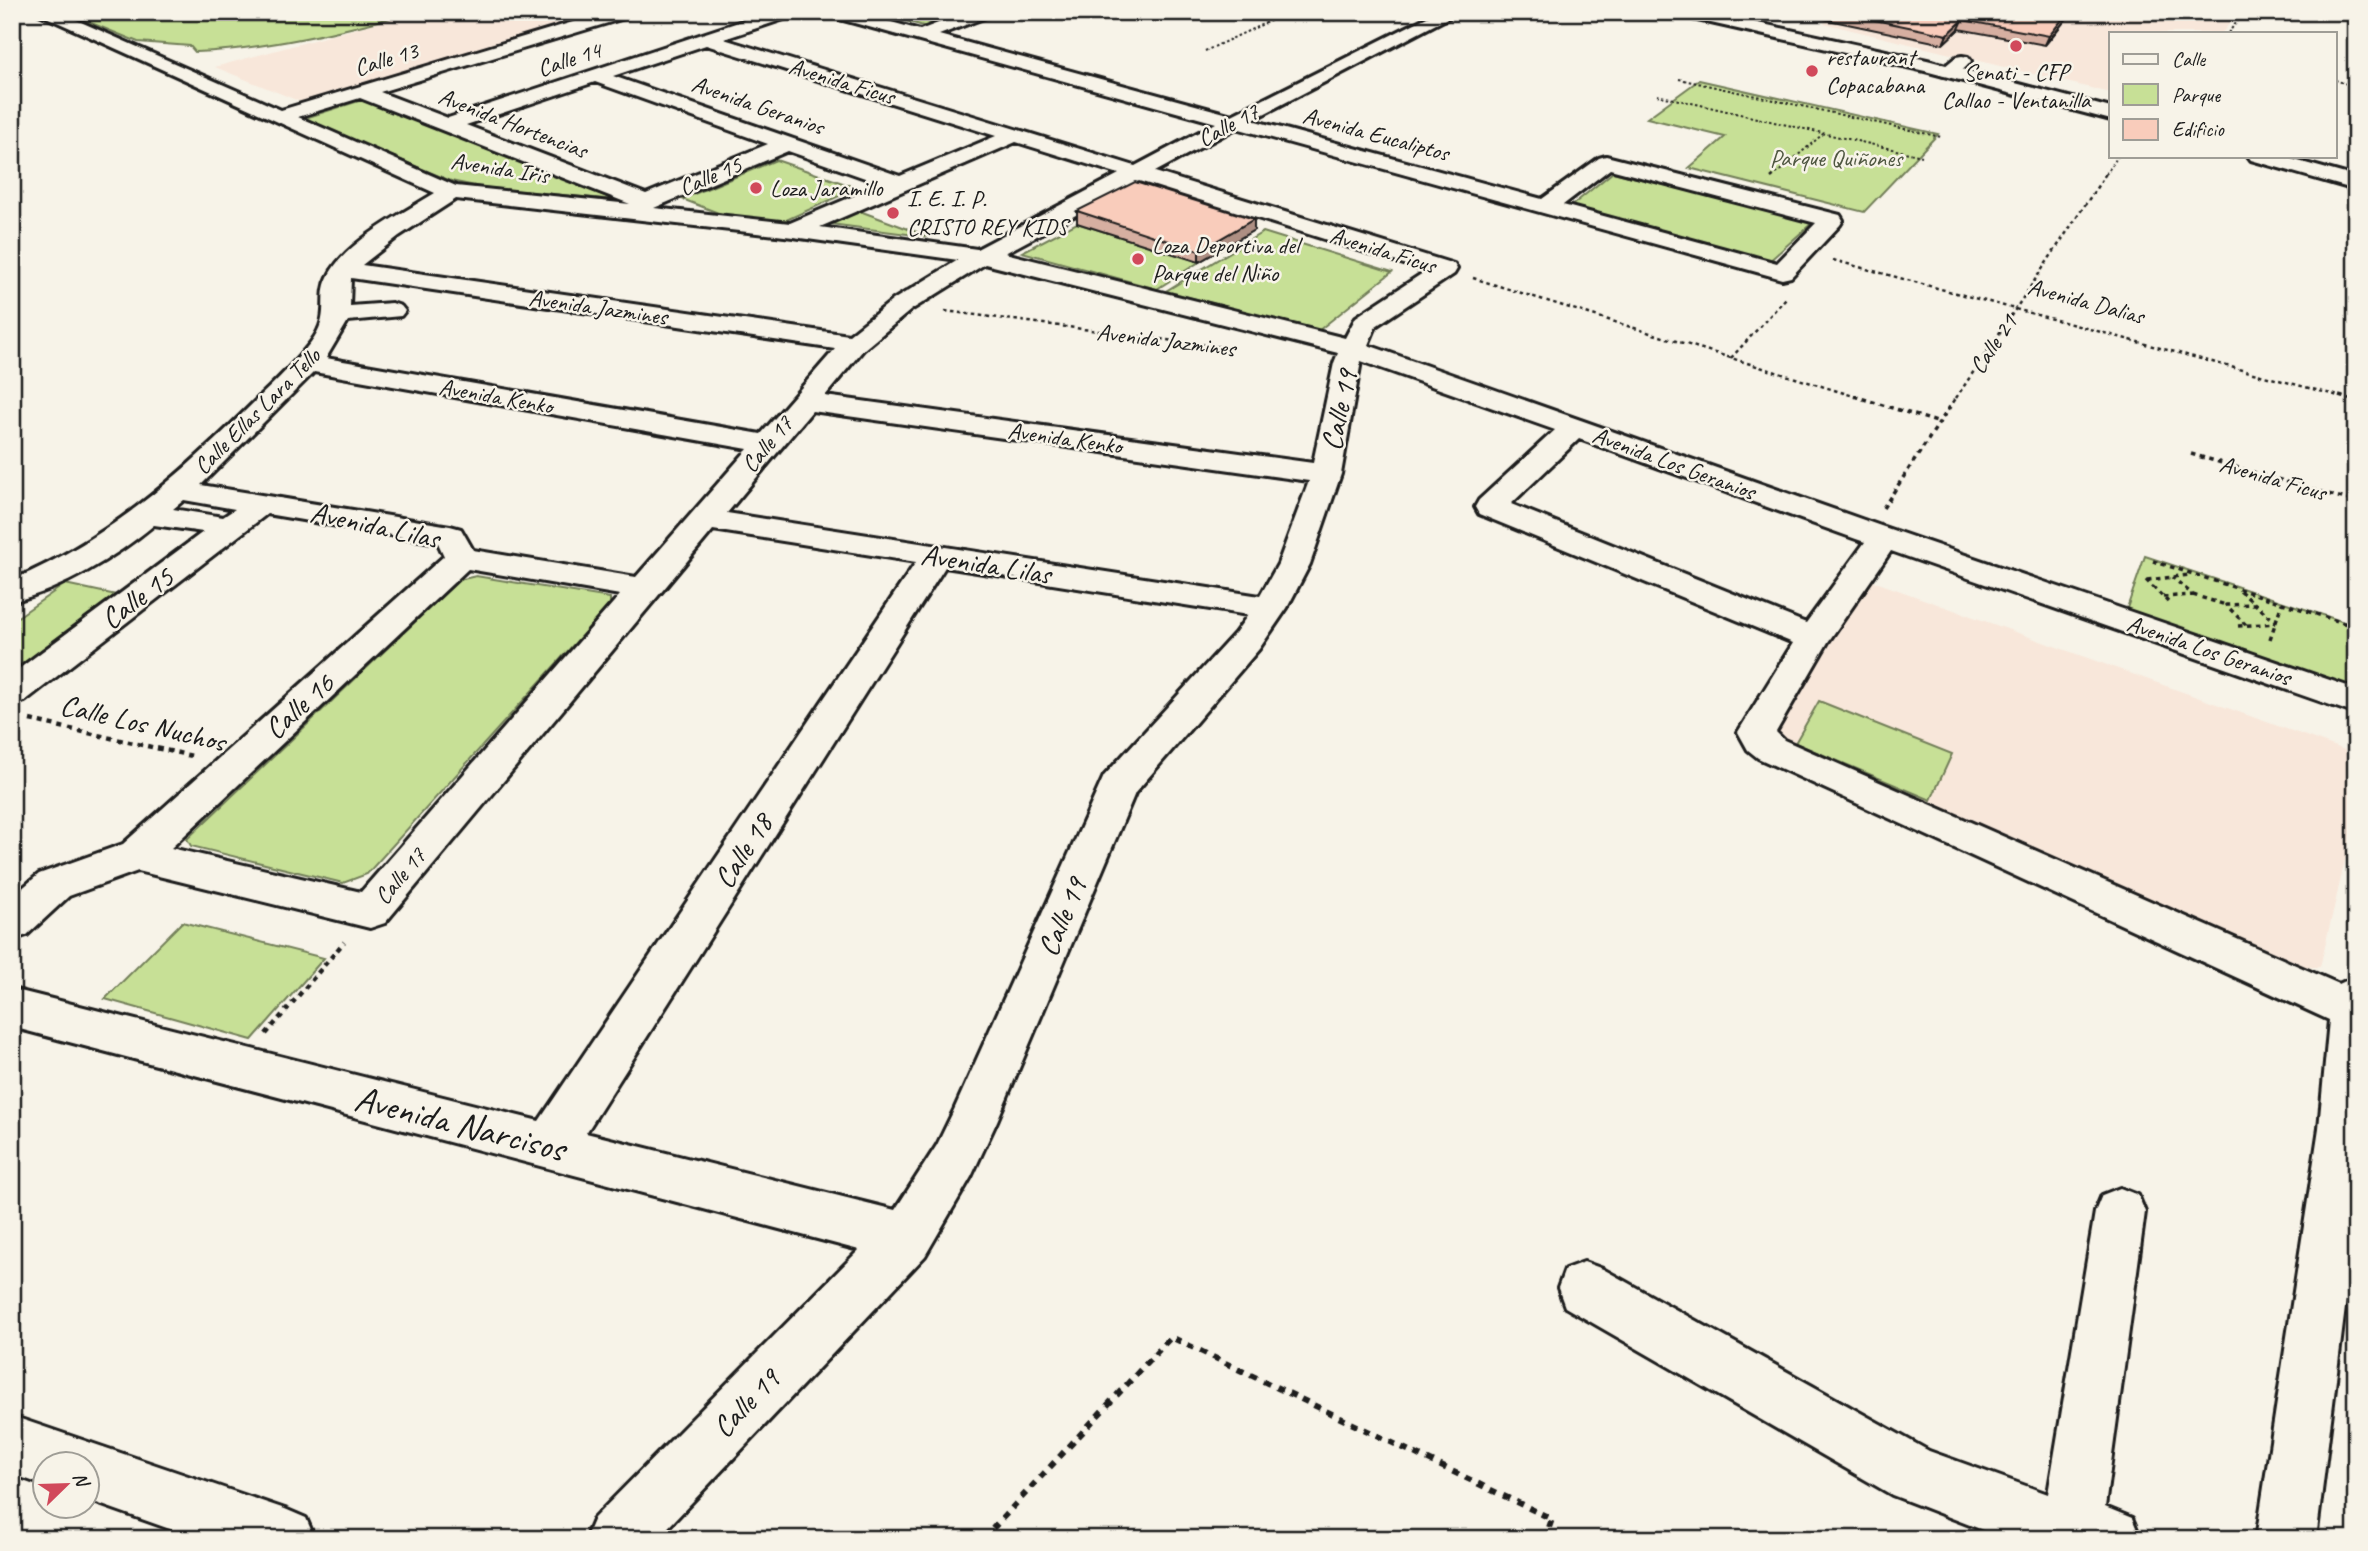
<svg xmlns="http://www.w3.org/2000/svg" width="2368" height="1551" viewBox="0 0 2368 1551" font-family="Caveat,sans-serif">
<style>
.built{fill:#f8e7da}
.green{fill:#c7e096;stroke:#727e59;stroke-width:2}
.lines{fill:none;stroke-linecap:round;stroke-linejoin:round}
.minor-casing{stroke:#1c1c1c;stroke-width:6}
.major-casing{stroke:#1c1c1c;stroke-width:6}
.path-far4{stroke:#1c1c1c;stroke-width:2;stroke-dasharray:2.5 2.5;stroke-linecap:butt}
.path-far3{stroke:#1c1c1c;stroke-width:2.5;stroke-dasharray:3.5 3.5;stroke-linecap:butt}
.path-far2{stroke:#1c1c1c;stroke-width:3.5;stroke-dasharray:4.5 4.5;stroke-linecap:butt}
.path-far1{stroke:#1c1c1c;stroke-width:4.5;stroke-dasharray:5 5;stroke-linecap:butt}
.path{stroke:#1c1c1c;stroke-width:6;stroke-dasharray:7 7;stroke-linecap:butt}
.minor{fill:#f7f3e8;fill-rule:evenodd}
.major{fill:#f7f3e8;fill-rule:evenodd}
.wall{fill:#d6afa1;stroke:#1c1c1c;stroke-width:2}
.shaded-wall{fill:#ae8f83;stroke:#1c1c1c;stroke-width:2}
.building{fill:#f9ccbb;stroke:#1c1c1c;stroke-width:2}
.poi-dot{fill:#d1495b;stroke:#f7f3e8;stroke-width:2.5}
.labels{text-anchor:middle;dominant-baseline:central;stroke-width:5;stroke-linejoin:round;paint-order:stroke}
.far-poi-label{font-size:24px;fill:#1c1c1c;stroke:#f7f3e8;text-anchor:start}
.far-street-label{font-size:24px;fill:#1c1c1c;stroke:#f7f3e8}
.far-park-label{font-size:24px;fill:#4f5741;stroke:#f7f3e8}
.street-label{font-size:30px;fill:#1c1c1c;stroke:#f7f3e8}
.near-street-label{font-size:37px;fill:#1c1c1c;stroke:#f7f3e8}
</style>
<rect width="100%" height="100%" fill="#f7f3e8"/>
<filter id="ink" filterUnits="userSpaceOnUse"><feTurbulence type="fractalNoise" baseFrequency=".0143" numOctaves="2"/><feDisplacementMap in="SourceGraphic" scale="14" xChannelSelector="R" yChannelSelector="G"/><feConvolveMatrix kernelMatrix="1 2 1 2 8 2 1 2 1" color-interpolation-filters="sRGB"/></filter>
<g filter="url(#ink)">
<path class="built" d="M416,12H612L306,104L215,67Z
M1838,12H2239L2222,33H2111V93L1823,23Z
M1870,580L2356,754V814L2320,967L2289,968L1782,743L1769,725Z"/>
<path class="green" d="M64,12H413C343,31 268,49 195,52L190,46L138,42Z
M876,12H972L930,28Z
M1699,80L1938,134L1864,212L1689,168L1725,137L1647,118Z
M365,99L615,200L480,187L451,181L302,119Z
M776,160L857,188L782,222L721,214L682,199Z
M1613,172L1813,222L1765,265L1565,211Z
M857,210L930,237L830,224Z
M1077,223L1199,262L1157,289L1022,252Z
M1263,232L1392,272L1318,331L1166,291Z
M2145,556L2356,626V690L2125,614Z
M476,576L610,598V604L367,874L343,883L191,846L187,839L459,580Z
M65,584L121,596L12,677V621Z
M1819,701L1952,754L1931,800L1795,743Z
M182,922L324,958L252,1040L105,999Z"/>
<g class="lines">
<g class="minor-casing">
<path id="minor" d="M35,12H58L281,110L606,12H633L631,16L380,92L448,118L769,12H795L793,16L724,39L1135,166L1216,123L829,16L827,12H855L920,30L967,12H991L989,16L939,35L1232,115L1437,12H1459L1252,120L1542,199L1599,158L1606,156L1840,215L1843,220L1840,225L1791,277L1782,279L1236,128L1155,172L1454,264L1457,269L1454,274L1376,326L1368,345L1878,525L2356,689V714L1891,551L1828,642L1776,732L1784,740L2339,984L2356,976V1220L2316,1539H2256L2319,1128L2329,1020L1758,758L1748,750L1738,732L1793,643L1479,514L1475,507L1479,500L1555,430L1361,361L1341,474L1310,564L1287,608L1259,649L1135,793L997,1121L971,1177L925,1256L657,1539H585L594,1518L859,1250L12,1027V989L539,1121L916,562L713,530L385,923L370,928L138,871L69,896L27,935L12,940V897L39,874L123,844L444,556L438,543L267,514L25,701L12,704V674L203,532L154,525C114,558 63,589 12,602V580C103,542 175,480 244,412C267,389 291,368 311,342C332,315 317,298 328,277C344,243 403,213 435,193ZM706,45L996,136L900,176L613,76ZM595,82L768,144L646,194L466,125ZM360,98L630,204L456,186L298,117ZM1016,142L1119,174L977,249L820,227ZM788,151L882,184L790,223L654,208ZM1610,169L1816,223L1777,263L1563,205ZM1139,181L1426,271L1356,317L1345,338L1005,253ZM456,199L793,237L958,260L893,300L849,335L362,265L399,236ZM985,264L1338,353L1334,363L1313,463L825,396L863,350L911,310ZM351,278L835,349L761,434L326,358L348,321L401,316L405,311L401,306L392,303L350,306ZM314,372L748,449L636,577L473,550L461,529L450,526L201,485ZM812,411L1309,481L1278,564L1260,596L727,513ZM1579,439L1856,539L1865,542L1806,623L1511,504ZM184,500L235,509L223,517L173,509ZM945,567L1248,615L1235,633L1104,776L954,1110L937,1145L895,1210L586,1133ZM468,569L620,595L361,892L171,848Z
M1962,56L1968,57L1971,61C1964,71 1953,78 1941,75L1939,71L1956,57Z
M2120,1188L2138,1195L2145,1212L2105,1507L2132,1518L2141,1539H2006L1913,1503L1892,1495L1565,1307L1558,1288L1565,1269L1584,1262L1603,1269L1929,1451L2048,1494L2095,1212L2102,1195Z
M12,1416L285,1509L306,1518L315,1539H198L88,1500V1464H46V1486L12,1474Z"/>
</g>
<g class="major-casing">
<path id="major" d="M1676,12H1708L1927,60L2111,108V120L1925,71L1684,17Z
M2248,156H2280L2356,177V190L2251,160Z"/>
</g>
<path class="path-far4" d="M1264,12L1281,16
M2338,13L2356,18
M2228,33L2245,12
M1205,51L1289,12
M1679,79L1941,137
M2335,80L2356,87
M1657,95L1922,156
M1776,174L1823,134
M2106,174L2118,156"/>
<path class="path-far3" d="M1771,178L1778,172
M1833,260L2346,398
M1473,278L1860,398
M945,311L1228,348
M1731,358L1787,297
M1956,398L2107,172"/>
<path class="path-far2" d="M1854,396L1940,423
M2339,396L2356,401
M2191,454L2356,502
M1883,508L1957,396
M2153,561L2356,627
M2146,580L2168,602
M2147,580L2190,575
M2240,591L2276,622
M2193,595L2226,605
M2163,597L2193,595L2172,577
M2246,625L2226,605L2255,604
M2238,626L2276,623
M2270,639L2282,603"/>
<path class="path-far1" d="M30,720L192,756
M266,1034L344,942"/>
<path class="path" d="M983,1539L1171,1337L1552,1519L1545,1539"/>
<use href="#minor" class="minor"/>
<use href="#major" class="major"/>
</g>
<path class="wall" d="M1790,12H2072L2045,45L1959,29L1943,44Z
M1077,211L1254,219V230L1199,262L1077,223Z"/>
<path class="shaded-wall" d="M2068,12H2072L2045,45L2049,36Z
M1963,20L1959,29L1943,44L1947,35Z
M1254,219V230L1199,262V251Z"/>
<path class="building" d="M1836,12H2068L2049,36L1963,20L1947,35Z
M1135,182L1254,219L1199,251L1077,211Z"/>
</g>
<g class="poi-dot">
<circle cx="2016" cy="46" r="7"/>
<circle cx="1812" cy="71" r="7"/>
<circle cx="756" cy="188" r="7"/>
<circle cx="893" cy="213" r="7"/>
<circle cx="1138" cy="259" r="7"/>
</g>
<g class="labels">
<g class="far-poi-label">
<text x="1826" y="57">restaurant<tspan x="1826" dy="28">Copacabana</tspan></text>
<text x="2016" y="72" text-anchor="middle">Senati - CFP<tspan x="2016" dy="28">Callao - Ventanilla</tspan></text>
<text x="770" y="188">Loza Jaramillo</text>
<text x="907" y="199">I. E. I. P.<tspan x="907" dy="28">CRISTO REY KIDS</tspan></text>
<text x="1152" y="245">Loza Deportiva del<tspan x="1152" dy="28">Parque del Niño</tspan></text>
</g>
<g class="far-street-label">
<text transform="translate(386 59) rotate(-17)">Calle 13</text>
<text transform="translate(569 59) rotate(-18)">Calle 14</text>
<text transform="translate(842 81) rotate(17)">Avenida Ficus</text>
<text transform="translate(758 105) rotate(19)">Avenida Geranios</text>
<text transform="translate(513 123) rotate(21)">Avenida Hortencias</text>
<text transform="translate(1228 125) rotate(-28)">Calle 17</text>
<text transform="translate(1376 134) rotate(15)">Avenida Eucaliptos</text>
<text transform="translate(500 168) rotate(9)">Avenida Iris</text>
<text transform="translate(710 176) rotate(-23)">Calle 15</text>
<text transform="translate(1383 250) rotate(17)">Avenida Ficus</text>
<text transform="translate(2086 301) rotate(15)">Avenida Dalias</text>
<text transform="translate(598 307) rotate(8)">Avenida Jazmines</text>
<text transform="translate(1166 340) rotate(7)">Avenida Jazmines</text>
<text transform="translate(1993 344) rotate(-56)">Calle 21</text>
<text transform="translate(496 396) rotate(10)">Avenida Kenko</text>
<text transform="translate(257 411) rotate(-45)">Calle Ellas Lara Tello</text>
<text transform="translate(1065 438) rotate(8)">Avenida Kenko</text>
<text transform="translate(767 444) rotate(-50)">Calle 17</text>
<text transform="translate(1674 463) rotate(20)">Avenida Los Geranios</text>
<text transform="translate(2273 478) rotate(16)">Avenida Ficus</text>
<text transform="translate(2209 650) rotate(19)">Avenida Los Geranios</text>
<text transform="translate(400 876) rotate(-50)">Calle 17</text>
</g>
<g class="far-park-label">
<text x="1836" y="158">Parque Quiñones</text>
</g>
<g class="street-label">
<text transform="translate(1339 410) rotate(-78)">Calle 19</text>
<text transform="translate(375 525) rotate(12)">Avenida Lilas</text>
<text transform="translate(986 564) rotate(9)">Avenida Lilas</text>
<text transform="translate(137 598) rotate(-37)">Calle 15</text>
<text transform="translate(299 706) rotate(-42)">Calle 16</text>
<text transform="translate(143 723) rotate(13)">Calle Los Nuchos</text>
<text transform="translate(743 851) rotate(-57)">Calle 18</text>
<text transform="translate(1062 917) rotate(-67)">Calle 19</text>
<text transform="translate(746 1403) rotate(-46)">Calle 19</text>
</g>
<g class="near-street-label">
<text transform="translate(460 1123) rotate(14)">Avenida Narcisos</text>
</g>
</g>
<rect width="2368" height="1551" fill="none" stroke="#f7f3e8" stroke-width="42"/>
<rect x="21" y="21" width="2326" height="1509" fill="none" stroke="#1c1c1c" stroke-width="2.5" filter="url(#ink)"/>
<rect x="2109" y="32" width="228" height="126" fill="#f7f3e8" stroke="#9f9d96" stroke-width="2"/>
<rect x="2123" y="54" width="35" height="10" fill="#f7f3e8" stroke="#9f9d96" stroke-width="2"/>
<text x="2172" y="66" font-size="21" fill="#1c1c1c">Calle</text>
<rect x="2123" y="84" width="35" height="21" fill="#c7e096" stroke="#9f9d96" stroke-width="2"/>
<text x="2172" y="102" font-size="21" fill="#1c1c1c">Parque</text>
<rect x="2123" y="119" width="35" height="21" fill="#f9ccbb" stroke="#9f9d96" stroke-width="2"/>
<text x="2172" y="136" font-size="21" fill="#1c1c1c">Edificio</text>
<g transform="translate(66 1485) rotate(67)"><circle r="33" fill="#f7f3e8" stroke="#9f9d96" stroke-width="2"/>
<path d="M0-5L12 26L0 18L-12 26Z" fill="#d1495b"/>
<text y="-10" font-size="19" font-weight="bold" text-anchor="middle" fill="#1c1c1c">N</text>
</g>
</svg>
